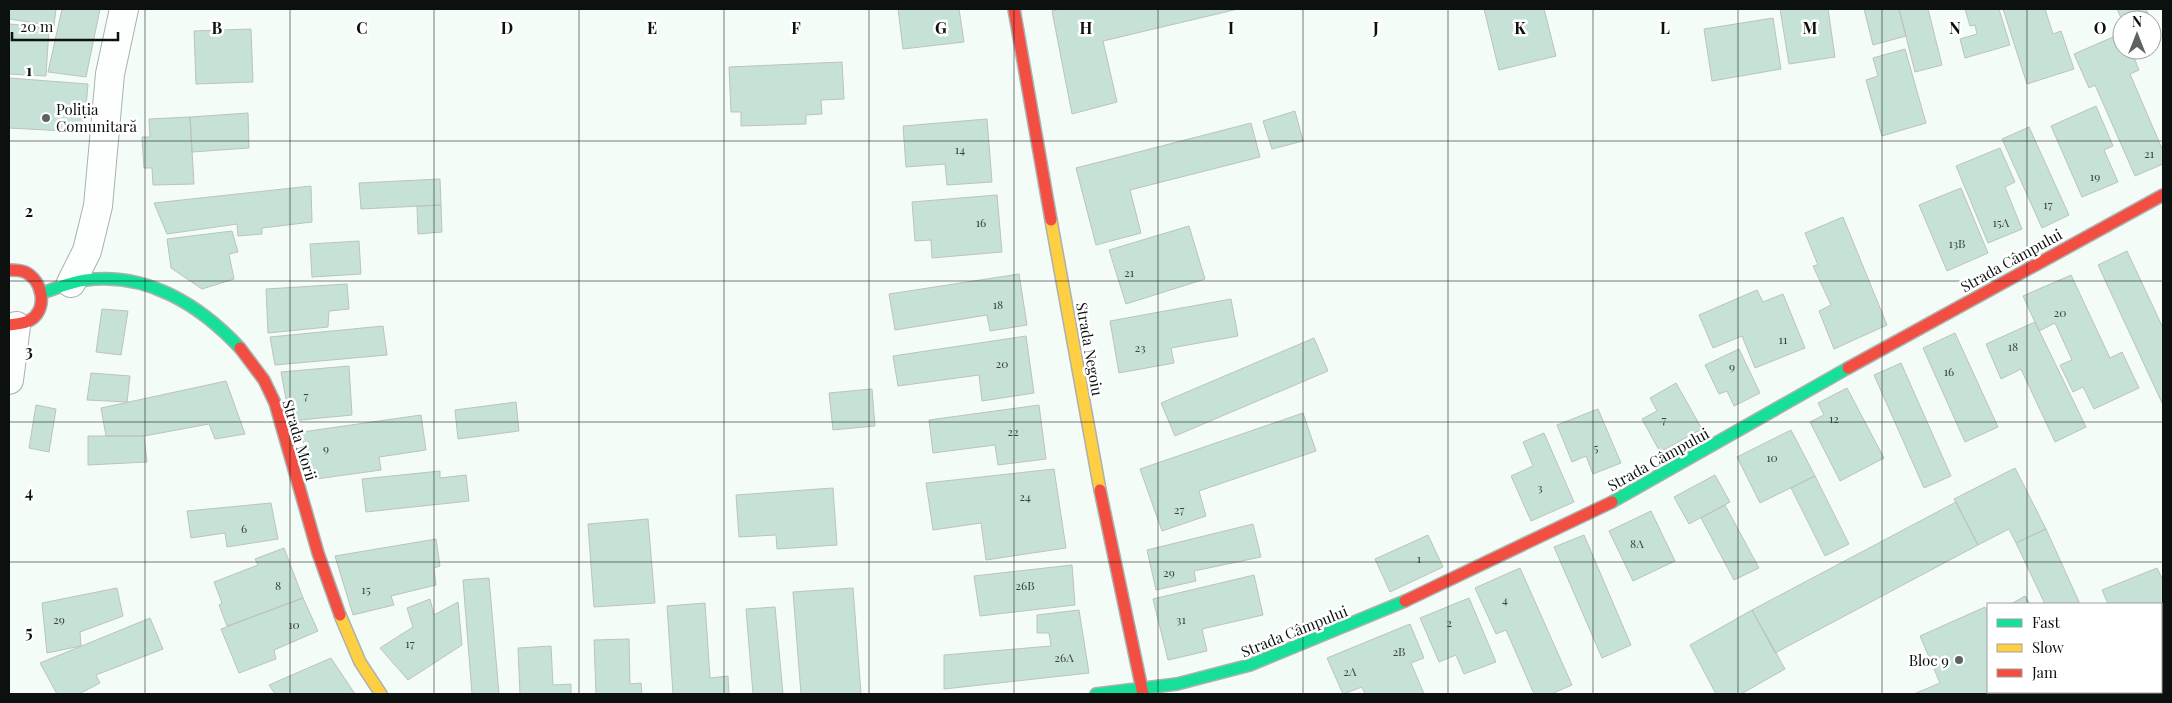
<svg xmlns="http://www.w3.org/2000/svg" width="2172" height="703" viewBox="0 0 2172 703" font-family="'Playfair Display',serif">
<style>
.building{fill:#c6e1d6;stroke:#bcc3bf}
.lines{fill:none;stroke-linecap:round;stroke-linejoin:round}
.street-casing{stroke:#aab1ae;stroke-width:30}
.fast-casing{stroke:#aab1ae;stroke-width:14}
.slow-casing{stroke:#aab1ae;stroke-width:14}
.jam-casing{stroke:#aab1ae;stroke-width:14}
.street{stroke:#fdfffe;stroke-width:28}
.fast{stroke:#16e098;stroke-width:11}
.slow{stroke:#ffcf43;stroke-width:11}
.jam{stroke:#f24e42;stroke-width:11}
.grid{fill:none;stroke:#0c110f;stroke-width:1;stroke-opacity:0.55}
.poi-dot{fill:#5d6361;stroke:#fff;stroke-width:2}
.labels{text-anchor:middle;dominant-baseline:central;stroke-width:5;stroke-linejoin:round;paint-order:stroke}
.number-label{font-size:12px;fill:#3a4541}
.poi-label{font-size:15px;fill:#0c110f;stroke:#fff;text-anchor:start}
.street-label{font-size:15px;fill:#0c110f;stroke:#fff}
.grid-label{font-size:16px;text-anchor:middle;font-weight:bold;fill:#0c110f;stroke:#fff;stroke-width:5;stroke-linejoin:round;paint-order:stroke}
</style>
<rect width="100%" height="100%" fill="#f4fcf8"/>
<path class="building" d="M9,9H56L54,26L9,19Z
M62,9H100L86,77L48,72Z
M898,9H959L964,42L903,49Z
M1060,9H1238L1103,41L1117,102L1072,114L1052,11Z
M1484,9H1544L1556,56L1499,70Z
M1780,9H1828L1835,57L1789,64Z
M1864,9H1899L1906,36L1873,45Z
M1899,9H1928L1942,65L1915,72Z
M1965,9H1999L2010,45L1965,58L1960,39L1977,34L1975,25L1970,26Z
M2003,9H2045L2053,34L2061,31L2074,69L2027,84Z
M2117,9H2146L2151,20H2122Z
M1773,18L1781,69L1712,81L1704,29Z
M9,24L49,28L46,76L9,74Z
M251,29L253,82L196,84L194,31Z
M2122,33V50H2131L2139,70L2130,74L2163,151V164L2135,176L2095,85L2089,88L2074,54Z
M1905,49L1926,123L1882,136L1866,80L1878,76L1873,58Z
M842,62L844,99L821,100L822,114L806,115V124L741,126V112H731L729,67Z
M9,78L88,84L84,132L9,128Z
M2096,106L2113,146L2104,150L2118,182L2082,197L2051,126Z
M1295,111L1303,141L1272,149L1263,121Z
M248,113L249,148L192,152L190,117Z
M190,117L194,184L153,185L152,168H144L142,137H150L149,119Z
M987,119L992,182L947,185L945,164L906,167L903,126Z
M1251,123L1260,157L1130,190L1141,233L1096,245L1076,168Z
M2029,127L2069,215L2042,228L2002,139Z
M2000,148L2015,182L2005,187L2022,229L1988,243L1956,166Z
M440,179L441,205L361,209L359,183Z
M311,186L312,222L262,228V234L238,236L237,224L167,234L154,203Z
M1961,188L1988,253L1947,271L1919,205Z
M997,195L1002,252L932,258L931,240L915,241L912,202Z
M441,205L442,232L418,234L417,206Z
M1843,217L1887,325L1834,349L1819,311L1831,305L1813,266L1818,265L1805,233Z
M1189,226L1205,279L1126,304L1109,250Z
M232,231L238,252L229,254L234,279L202,289L171,268L167,239Z
M359,241L361,274L312,277L310,244Z
M2127,251L2163,328V405L2098,265Z
M1019,274L1027,325L990,331L987,315L895,330L889,294Z
M2071,275L2110,358L2122,352L2139,388L2094,409L2083,387L2073,392L2060,365L2072,360L2055,323L2039,331L2023,296Z
M347,284L349,309L329,311L328,327L268,333L266,289Z
M1757,290L1763,302L1783,294L1805,348L1755,368L1742,336L1713,348L1699,315Z
M1231,299L1238,336L1171,348L1174,363L1119,373L1110,321Z
M102,309L128,311L121,355L96,352Z
M2035,322L2086,427L2055,442L2021,369L2001,379L1986,344Z
M383,326L387,355L275,365L270,337Z
M1955,333L1998,427L1965,442L1923,348Z
M1026,336L1034,393L982,401L979,375L898,386L893,356Z
M1314,338L1328,371L1175,436L1161,403Z
M1739,349L1760,393L1734,406L1727,391L1719,394L1705,365Z
M1901,363L1951,476L1924,488L1874,375Z
M349,366L352,415L290,421L281,372Z
M91,373L130,376L127,402L87,400Z
M226,381L245,434L215,439L209,424L144,436H106L101,408Z
M1676,383L1702,429L1660,452L1642,419L1657,411L1650,398Z
M1847,388L1884,458L1840,481L1810,422L1824,415L1818,403Z
M872,389L875,426L833,430L829,393Z
M516,402L519,431L458,439L455,410Z
M36,405L56,409L49,452L29,448Z
M1039,405L1046,459L998,465L995,445L933,453L929,420Z
M1598,409L1621,463L1593,474L1586,456L1572,462L1557,425Z
M1303,413L1316,451L1199,491L1206,516L1162,531L1140,469Z
M421,415L426,450L379,457L381,470L309,480L302,432Z
M1791,430L1815,476L1760,503L1737,457Z
M1544,433L1574,502L1531,521L1511,476L1533,466L1523,442Z
M88,436H144L147,462L88,465Z
M2015,468L2046,529L2016,543L2009,529L1978,545L1954,499Z
M1054,469L1066,548L986,560L981,523L933,530L926,483Z
M440,471V478L466,475L469,501L366,512L362,479Z
M1715,475L1730,502L1689,524L1674,497Z
M1815,476L1849,544L1825,556L1791,488Z
M833,488L837,545L777,549L776,535L739,537L736,495Z
M1956,502L1978,545L1775,653L1752,610Z
M271,503L278,539L227,547L225,533L191,538L187,511Z
M1725,505L1759,568L1734,580L1701,518Z
M1651,511L1675,561L1633,581L1609,531Z
M648,519L655,603L594,607L588,524Z
M1253,524L1261,557L1194,571L1196,581L1156,590L1147,550Z
M2046,529L2080,604H2045L2016,543Z
M1428,535L1443,567L1390,592L1375,559Z
M1584,535L1631,645L1602,658L1554,547Z
M436,539L440,566L434,568L436,585L391,596L394,605L353,615L335,556Z
M284,548L303,598L227,626L219,605L222,603L214,582L258,565L255,559Z
M1072,565L1075,605L980,616L974,576Z
M1520,568L1572,685L1551,694H1534L1506,630L1496,634L1475,588Z
M2157,568L2163,580V658L2161,659V604H2108L2102,590Z
M1254,575L1263,615L1202,629L1207,651L1168,660L1153,599Z
M489,578L499,694H472L463,580Z
M117,588L123,616L80,632L81,646L47,653L42,603Z
M853,588L861,694H801L793,592Z
M2025,596L2030,604H2011Z
M303,598L318,631L274,650L276,659L239,673L221,629Z
M1469,598L1496,662L1464,674L1456,655L1439,662L1420,618Z
M430,599L434,615L458,602L462,645L408,680L380,648L413,627L407,608Z
M705,603L710,678L728,676L729,694H673L667,606Z
M775,607L783,694H753L746,609Z
M1985,607L1988,614V692H2014L2015,694H1914L1940,683L1920,636Z
M1079,610L1089,673L944,689V655L1051,646L1049,633H1037V615Z
M1752,610L1785,669L1741,694H1716L1690,645Z
M150,618L163,649L96,675L100,683L79,694H57L40,663Z
M1410,624L1424,658L1411,663L1424,694H1365L1362,687L1343,694L1327,658Z
M629,639L630,684L641,683L642,694H596L594,640Z
M551,646L553,685L571,684V694H520L518,648Z
M331,658L355,694H275L269,685Z"/>
<g class="lines">
<g class="street-casing">
<path id="street" d="M71,283L87,251L98,206L110,74L124,9
M9,380L16,326"/>
</g>
<g class="fast-casing">
<path id="fast" d="M42,293C57,288 70,282 86,280C147,272 200,305 240,348
M1612,502L1848,368
M1096,694L1177,684L1250,665L1405,601"/>
</g>
<g class="slow-casing">
<path id="slow" d="M1051,220L1100,490
M340,615L360,662L381,694"/>
</g>
<g class="jam-casing">
<path id="jam" d="M1014,9L1051,220
M9,270C14,270 20,270 25,272C42,280 48,307 32,319C25,324 17,324 9,325
M240,348L264,380L275,403L318,553L340,615
M1848,368L2163,195
M1100,490L1143,694
M1405,601L1612,502"/>
</g>
<use href="#street" class="street"/>
<use href="#fast" class="fast"/>
<use href="#slow" class="slow"/>
<use href="#jam" class="jam"/>
</g>
<path class="grid" d="M145,9V694M290,9V694M434,9V694M579,9V694M724,9V694M869,9V694M1014,9V694M1158,9V694M1303,9V694M1448,9V694M1593,9V694M1738,9V694M1882,9V694M2027,9V604M9,141H2163M9,281H2163M9,422H2163M9,562H2163M2027,692V694"/>
<g class="poi-dot">
<circle cx="46" cy="118" r="5"/>
<circle cx="1959" cy="660" r="5"/>
</g>
<g class="labels">
<g class="number-label">
<text x="960" y="149">14</text>
<text x="2149" y="153">21</text>
<text x="2095" y="176">19</text>
<text x="2048" y="204">17</text>
<text x="981" y="222">16</text>
<text x="2001" y="222">15A</text>
<text x="1957" y="243">13B</text>
<text x="1129" y="272">21</text>
<text x="998" y="304">18</text>
<text x="2060" y="312">20</text>
<text x="1783" y="339">11</text>
<text x="2013" y="346">18</text>
<text x="1140" y="347">23</text>
<text x="1002" y="363">20</text>
<text x="1732" y="366">9</text>
<text x="1949" y="371">16</text>
<text x="306" y="395">7</text>
<text x="1834" y="418">12</text>
<text x="1664" y="419">7</text>
<text x="1013" y="431">22</text>
<text x="1596" y="447">5</text>
<text x="326" y="448">9</text>
<text x="1772" y="457">10</text>
<text x="1540" y="487">3</text>
<text x="1025" y="496">24</text>
<text x="1179" y="509">27</text>
<text x="244" y="528">6</text>
<text x="1637" y="543">8A</text>
<text x="1419" y="558">1</text>
<text x="1169" y="572">29</text>
<text x="278" y="585">8</text>
<text x="1025" y="585">26B</text>
<text x="366" y="589">15</text>
<text x="1505" y="599">4</text>
<text x="59" y="619">29</text>
<text x="1181" y="619">31</text>
<text x="1449" y="622">2</text>
<text x="294" y="624">10</text>
<text x="410" y="643">17</text>
<text x="1399" y="651">2B</text>
<text x="1064" y="657">26A</text>
<text x="1350" y="671">2A</text>
</g>
<g class="poi-label">
<text x="56" y="109">Poliția<tspan x="56" dy="17">Comunitară</tspan></text>
<text x="1949" y="660" text-anchor="end">Bloc 9</text>
</g>
<g class="street-label">
<text transform="translate(2011 260) rotate(-29)">Strada Câmpului</text>
<text transform="translate(1090 349) rotate(80)">Strada Negoiu</text>
<text transform="translate(300 440) rotate(73)">Strada Morii</text>
<text transform="translate(1658 459) rotate(-29)">Strada Câmpului</text>
<text transform="translate(1294 631) rotate(-22)">Strada Câmpului</text>
</g>
</g>
<g class="grid-label">
<text x="217" y="34">B</text>
<text x="362" y="34">C</text>
<text x="507" y="34">D</text>
<text x="652" y="34">E</text>
<text x="796" y="34">F</text>
<text x="941" y="34">G</text>
<text x="1086" y="34">H</text>
<text x="1231" y="34">I</text>
<text x="1376" y="34">J</text>
<text x="1520" y="34">K</text>
<text x="1665" y="34">L</text>
<text x="1810" y="34">M</text>
<text x="1955" y="34">N</text>
<text x="2100" y="34">O</text>
<text x="29" y="76">1</text>
<text x="29" y="217">2</text>
<text x="29" y="357">3</text>
<text x="29" y="498">4</text>
<text x="29" y="638">5</text>
</g>
<rect width="2172" height="703" fill="none" stroke="#0c110f" stroke-width="20"/>
<rect x="1987" y="603" width="175" height="90" fill="#ffffff" stroke="#9ea09f"/>
<rect x="1997" y="619" width="25" height="8" fill="#16e098" stroke="#9ea09f"/>
<text x="2032" y="628" font-size="15" fill="#0c110f">Fast</text>
<rect x="1997" y="644" width="25" height="8" fill="#ffcf43" stroke="#9ea09f"/>
<text x="2032" y="653" font-size="15" fill="#0c110f">Slow</text>
<rect x="1997" y="669" width="25" height="8" fill="#f24e42" stroke="#9ea09f"/>
<text x="2032" y="678" font-size="15" fill="#0c110f">Jam</text>
<g transform="translate(2137 35)"><circle r="24" fill="#ffffff" stroke="#9ea09f"/>
<path d="M0-4L9 19L0 12L-9 19Z" fill="#5d6361"/>
<text y="-8" font-size="14" font-weight="bold" text-anchor="middle" fill="#0c110f">N</text>
</g>
<path d="M12 32v8h106v-8" fill="none" stroke="#0c110f" stroke-width="2.5"/>
<text x="20" y="32" font-size="15" fill="#0c110f" stroke="#ffffff" stroke-width="4" paint-order="stroke">20 m</text>
</svg>
